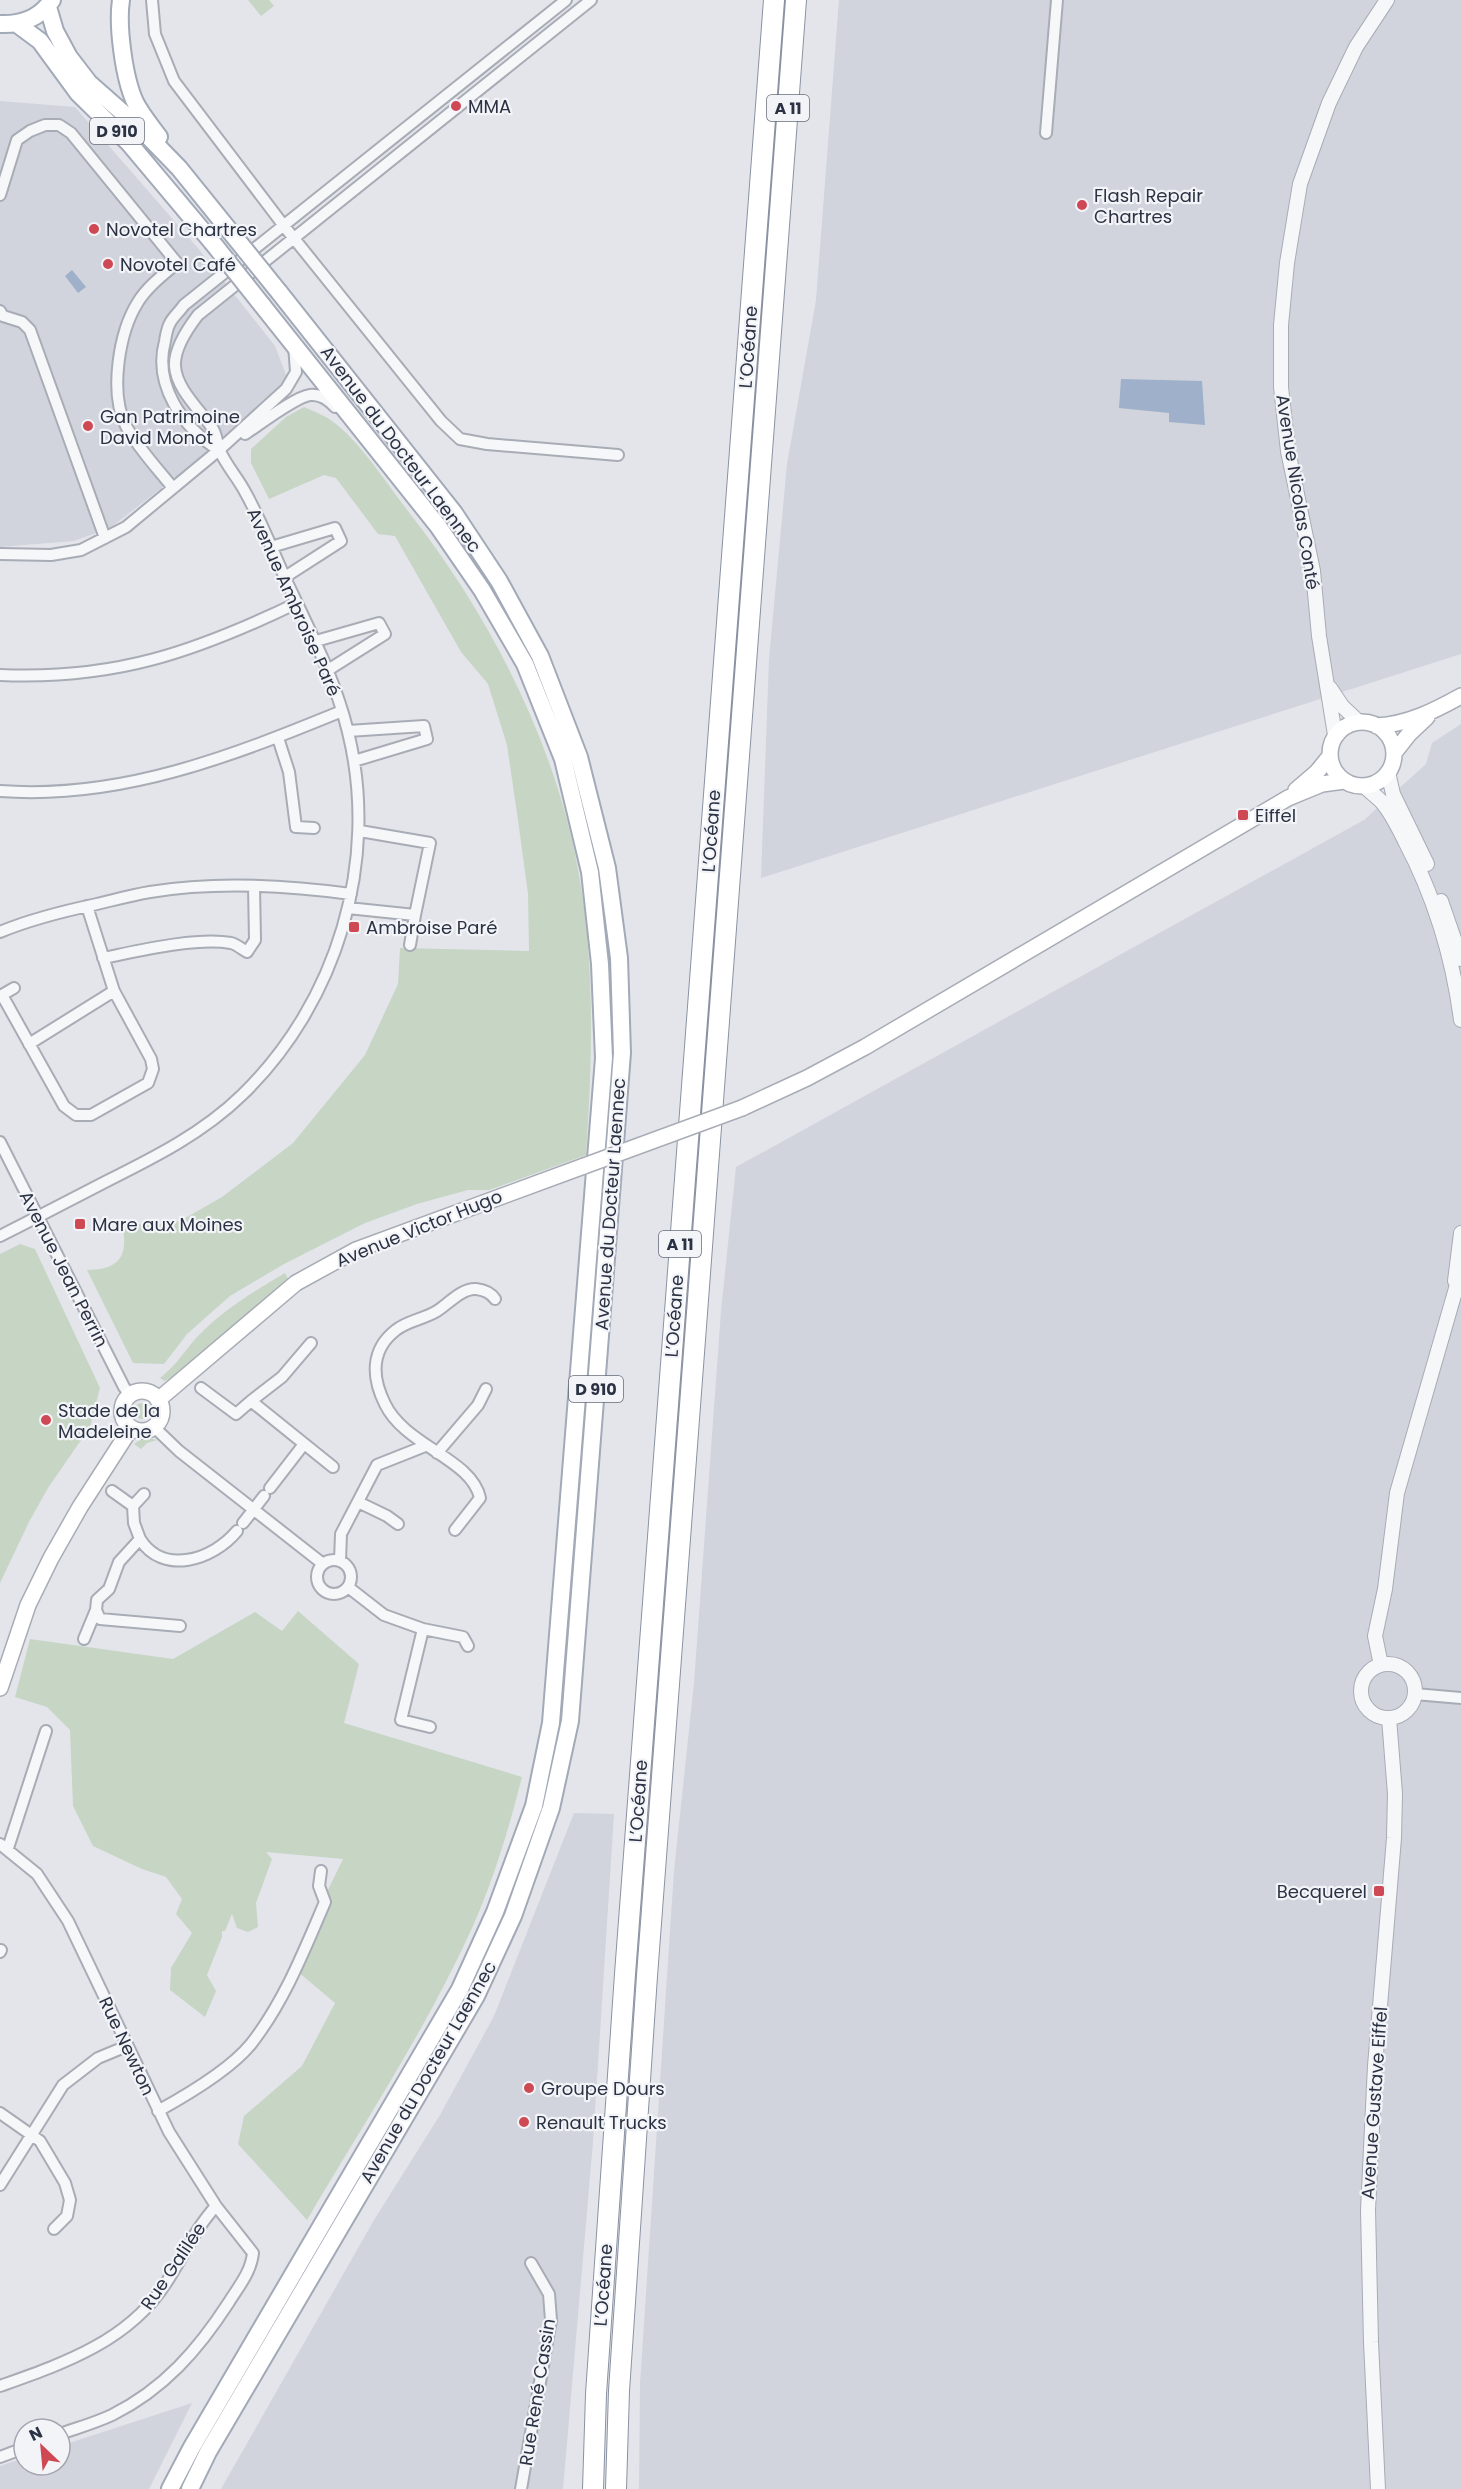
<svg xmlns="http://www.w3.org/2000/svg" width="1461" height="2489" viewBox="0 0 1461 2489" font-family="Poppins,sans-serif">
<style>
.built{fill:#d1d4dd}
.green{fill:#c7d5c4}
.water{fill:#9eb0ca}
.lines{fill:none;stroke-linecap:round;stroke-linejoin:round}
.minor-casing{stroke:#a8acb5;stroke-width:14}
.tertiary-casing{stroke:#a8acb5;stroke-width:16}
.secondary-casing{stroke:#a8acb5;stroke-width:18}
.primary-casing{stroke:#a2a9b7;stroke-width:20}
.motorway-casing{stroke:#8a92a2;stroke-width:22}
.minor{stroke:#f6f7f9;stroke-width:10}
.tertiary{stroke:#f6f7f9;stroke-width:14}
.secondary{stroke:#fff;stroke-width:15}
.primary{stroke:#fff;stroke-width:16}
.motorway{stroke:#fff;stroke-width:20}
.secondary-bridge-casing{stroke:#a8acb5;stroke-width:18;stroke-linecap:butt}
.primary-bridge-casing{stroke:#a2a9b7;stroke-width:20;stroke-linecap:butt}
.secondary-bridge{stroke:#fff;stroke-width:15}
.primary-bridge{stroke:#fff;stroke-width:16}
.poi-dot{fill:#ce4954;stroke:#f3f4f8;stroke-width:2}
.labels{text-anchor:middle;dominant-baseline:central;stroke-width:4.5;stroke-linejoin:round;paint-order:stroke}
.shield{fill:#f3f4f8;stroke:#666c79;stroke-width:1.5}
.shield-label{font-size:16px;font-weight:bold;fill:#2a3243}
.poi-label{font-size:18px;fill:#2a3243;stroke:#f3f4f8;text-anchor:start}
.street-label{font-size:18px;fill:#2a3243;stroke:#f3f4f8}
</style>
<rect width="100%" height="100%" fill="#e3e5eb"/>
<path class="built" d="M839,0H1461V654L761,878L769,659L787,464L816,300Z
M0,101L75,107L197,247L275,346L288,380L226,438L110,528L74,541L0,547Z
M1461,724V2489H639L640,2384L674,1871L694,1683L721,1311L736,1167L1364,820L1426,764L1432,743Z
M574,1813L614,1814L593,2142L563,2489H221L374,2220L440,2115L494,2016Z
M192,2403L149,2489H0V2466L24,2458V2465H60V2446Z"/>
<path class="green" d="M248,0H269L274,6L261,16Z
M304,407C313,411 324,415 332,421C360,441 389,487 411,515C493,620 561,754 581,887C595,976 592,1065 586,1155L489,1190H468L417,1204L365,1223L284,1264L230,1296L187,1334L164,1364L133,1363L87,1270C120,1270 129,1255 122,1224H169L182,1220L222,1197L293,1143L365,1055L398,984L400,948L529,951L528,894L518,820L507,745L488,684L461,652L395,536L378,534L336,478L324,475L269,499L251,463V449L286,417Z
M20,1244L35,1249L100,1388L90,1427L48,1488L29,1522L0,1583V1254Z
M285,1273L289,1281L270,1295L180,1372L165,1381L160,1378C176,1366 185,1350 198,1336C223,1310 254,1291 285,1273Z
M134 1411a8 8 0 1 1 16 0a8 8 0 1 1-16 0Z
M144,1437L157,1440L147,1443L141,1449L134,1444Z
M298,1611L359,1664L344,1723L522,1777C509,1828 494,1879 472,1928C426,2030 363,2124 307,2220L238,2144L244,2116L302,2066L335,2003L291,1966L343,1859L266,1852L272,1859L256,1903L258,1927L248,1932L237,1928L232,1914L225,1931H222V1937L207,1975L216,1991L205,2017L170,1990L171,1968L192,1933L176,1914L182,1899L166,1877L142,1869L93,1846L73,1806L70,1730L47,1707L15,1697L30,1639L173,1659L255,1612L282,1631Z"/>
<path class="water" d="M72,270L86,287L78,293L65,276Z
M1121,379L1202,381L1205,425L1169,422V413L1119,408Z"/>
<g class="lines">
<g class="minor-casing">
<path id="minor" d="M152,0L155,34L174,81L284,226L441,421L460,439L487,444L618,455
M1046,133L1057,0
M0,195L17,140L30,131L45,125H59L71,133L177,263C164,274 147,287 138,302C119,332 109,393 126,426C138,448 157,468 173,488
M0,311L3,316L22,322L30,330L105,538
M245,434C259,425 295,397 310,395C320,394 329,400 335,407
M219,450C183,428 153,385 165,341C166,335 167,328 170,323C173,317 180,311 184,305L566,0
M271,547L335,528L341,541L285,577
M0,554L51,555L81,550L126,527L219,450L286,389L296,372L294,345
M316,641L379,623L385,634L328,670
M0,675C115,680 195,652 297,603
M348,731L424,726L427,739L354,761
M278,738L289,772L296,827L314,828
M0,791C121,800 232,756 342,711
M348,908L415,915L430,843L360,831
M0,932C31,919 64,911 97,904C114,900 132,895 150,892C216,881 285,885 351,894
M410,945L415,915
M103,958C138,951 196,937 231,943C236,944 242,949 247,952L255,940L254,886
M14,988L2,995L64,1106L76,1115H91L148,1083L153,1069L151,1059L114,991L87,906
M29,1044L114,991
M0,1142L124,1387L130,1395
M0,1236C36,1218 72,1199 107,1181C155,1157 203,1133 242,1095C337,1003 380,861 348,732C335,678 309,629 285,578C272,549 260,518 244,490C237,477 226,465 220,451C217,444 217,436 213,429C202,412 176,389 175,366C174,348 188,328 198,315L591,0
M311,1343L282,1377L251,1401L333,1467
M201,1388L236,1414L251,1401
M154,1427L179,1451L323,1564
M437,1453L478,1405L486,1389
M270,1488L304,1444
M112,1491L133,1506
M358,1502L387,1516L398,1524
M243,1523L264,1496
M455,1530L480,1498C472,1459 405,1446 385,1404C372,1378 370,1350 396,1330C407,1321 424,1319 437,1311C448,1304 462,1288 476,1289C485,1290 491,1293 495,1299
M140,1539L134,1523L133,1506L144,1494
M317 1577a17 17 0 1 1 34 0a17 17 0 1 1-34 0Z
M340,1561L341,1534L377,1465L425,1446
M348,1587L384,1615L423,1629L463,1637L468,1646
M180,1626L100,1619L96,1610L97,1600L109,1589L119,1562L140,1539C163,1576 213,1560 237,1531
M423,1629L401,1720L430,1727
M84,1639L96,1610
M1415,1694L1461,1698
M0,1844L37,1874L68,1921L169,2132L216,2206L253,2253C251,2272 239,2286 229,2302C198,2350 164,2389 112,2415C95,2423 77,2428 60,2434
M8,1848L46,1731
M0,1952L1,1950
M158,2111C187,2095 230,2070 251,2044C284,2002 304,1951 325,1902L319,1886L321,1871
M0,2113L40,2141L65,2183L70,2200L67,2216L54,2229
M0,2185L63,2085L98,2058L127,2046
M0,2386C62,2364 128,2342 166,2283C183,2257 195,2229 216,2206
M0,2457L24,2448
M521,2489L551,2320L549,2294L531,2263"/>
</g>
<g class="tertiary-casing">
<path id="tertiary" d="M1330,688L1342,706L1359,722
M1335,735L1319,636L1313,571L1288,451L1281,387V325L1287,263L1300,184L1329,103L1356,47L1387,0
M1388,772L1393,794L1427,864
M1364,786C1369,791 1376,796 1381,801C1391,812 1398,827 1405,841C1434,896 1453,958 1461,1020
M1441,901L1461,959
M1455,1281L1461,1233
M1361 1691a27 27 0 1 1 54 0a27 27 0 1 1-54 0Z
M1381,1665L1375,1636L1385,1589L1397,1493L1461,1271
M1378,2489L1371,2342L1368,2210L1375,2066L1394,1838L1395,1794L1389,1718"/>
</g>
<g class="secondary-casing">
<path id="secondary" d="M1330 754a32 32 0 1 1 64 0a32 32 0 1 1-64 0Z
M1377,726C1408,724 1434,711 1461,696
M1394,753L1409,734L1427,717
M1296,790L1317,772L1330,756
M742,1108L807,1078L865,1047L1288,798L1322,784L1344,781
M122 1411a20 20 0 1 1 40 0a20 20 0 1 1-40 0Z
M158,1400L296,1283L356,1250L584,1166
M0,1688L28,1605L51,1558L80,1507L131,1428"/>
</g>
<g class="primary-casing">
<path id="primary" d="M121,0C117,26 124,78 135,102C141,114 151,126 159,137
M48,7L55,31L69,57L89,83L139,127L179,168L229,230
M0,24C21,25 40,18 52,0
M17,24L40,41L78,93L129,143L212,242
M170,2489L192,2447L460,1989L495,1912L534,1806L551,1723L604,1058L600,964L590,872L563,759L525,664L482,590L438,526L262,305
M190,2489L208,2452L476,1996L513,1916L551,1808L570,1721L622,1053L619,958L607,868L579,757L540,656L499,581L454,513L279,292"/>
</g>
<g class="motorway-casing">
<path id="motorway" d="M593,2489L596,2394L625,1974L774,0
M616,2489L619,2391L647,1976L796,0"/>
</g>
<use href="#minor" class="minor"/>
<use href="#tertiary" class="tertiary"/>
<use href="#secondary" class="secondary"/>
<use href="#primary" class="primary"/>
<use href="#motorway" class="motorway"/>
<g class="secondary-bridge-casing">
<path id="secondary-bridge" d="M584,1166L742,1108"/>
</g>
<g class="primary-bridge-casing">
<path id="primary-bridge" d="M229,230L279,292
M212,242L262,305"/>
</g>
<use href="#secondary-bridge" class="secondary-bridge"/>
<use href="#primary-bridge" class="primary-bridge"/>
</g>
<g class="poi-dot">
<circle cx="456" cy="106" r="6"/>
<circle cx="1082" cy="205" r="6"/>
<circle cx="94" cy="229" r="6"/>
<circle cx="108" cy="264" r="6"/>
<circle cx="88" cy="426" r="6"/>
<rect x="1237" y="809" width="12" height="12" rx="3"/>
<rect x="348" y="921" width="12" height="12" rx="3"/>
<rect x="74" y="1218" width="12" height="12" rx="3"/>
<circle cx="46" cy="1420" r="6"/>
<rect x="1373" y="1885" width="12" height="12" rx="3"/>
<circle cx="529" cy="2088" r="6"/>
<circle cx="524" cy="2122" r="6"/>
</g>
<g class="labels">
<g class="shield">
<rect x="767" y="95" width="42" height="26" rx="4.5"/>
<rect x="90" y="118" width="54" height="26" rx="4.5"/>
<rect x="659" y="1231" width="42" height="26" rx="4.5"/>
<rect x="569" y="1376" width="54" height="26" rx="4.5"/>
</g>
<g class="shield-label">
<text x="788" y="108">A 11</text>
<text x="117" y="131">D 910</text>
<text x="680" y="1244">A 11</text>
<text x="596" y="1389">D 910</text>
</g>
<g class="poi-label">
<text x="468" y="106">MMA</text>
<text x="1094" y="195">Flash Repair<tspan x="1094" dy="21">Chartres</tspan></text>
<text x="106" y="229">Novotel Chartres</text>
<text x="120" y="264">Novotel Café</text>
<text x="100" y="416">Gan Patrimoine<tspan x="100" dy="21">David Monot</tspan></text>
<text x="1255" y="815">Eiffel</text>
<text x="366" y="927">Ambroise Paré</text>
<text x="92" y="1224">Mare aux Moines</text>
<text x="58" y="1410">Stade de la<tspan x="58" dy="21">Madeleine</tspan></text>
<text x="1367" y="1891" text-anchor="end">Becquerel</text>
<text x="541" y="2088">Groupe Dours</text>
<text x="536" y="2122">Renault Trucks</text>
</g>
<g class="street-label">
<text transform="translate(748 347) rotate(-86)">L’Océane</text>
<text transform="translate(401 449) rotate(53)">Avenue du Docteur Laennec</text>
<text transform="translate(1298 492) rotate(81)">Avenue Nicolas Conté</text>
<text transform="translate(294 602) rotate(66)">Avenue Ambroise Paré</text>
<text transform="translate(711 831) rotate(-86)">L’Océane</text>
<text transform="translate(610 1204) rotate(-86)">Avenue du Docteur Laennec</text>
<text transform="translate(419 1228) rotate(-22)">Avenue Victor Hugo</text>
<text transform="translate(64 1269) rotate(63)">Avenue Jean Perrin</text>
<text transform="translate(674 1316) rotate(-86)">L’Océane</text>
<text transform="translate(638 1801) rotate(-86)">L’Océane</text>
<text transform="translate(127 2046) rotate(65)">Rue Newton</text>
<text transform="translate(428 2072) rotate(-60)">Avenue du Docteur Laennec</text>
<text transform="translate(1374 2103) rotate(-86)">Avenue Gustave Eiffel</text>
<text transform="translate(173 2266) rotate(-56)">Rue Galilée</text>
<text transform="translate(603 2285) rotate(-86)">L’Océane</text>
<text transform="translate(537 2392) rotate(-81)">Rue René Cassin</text>
</g>
</g>
<g transform="translate(42 2447) rotate(334)"><circle r="28" fill="#f3f4f8" stroke="#a3a6b0" stroke-width="1.5"/>
<path d="M0-4.5L10 22L0 15L-10 22Z" fill="#ce4954"/>
<text y="-9" font-size="16" font-weight="bold" text-anchor="middle" fill="#2a3243">N</text>
</g>
</svg>
